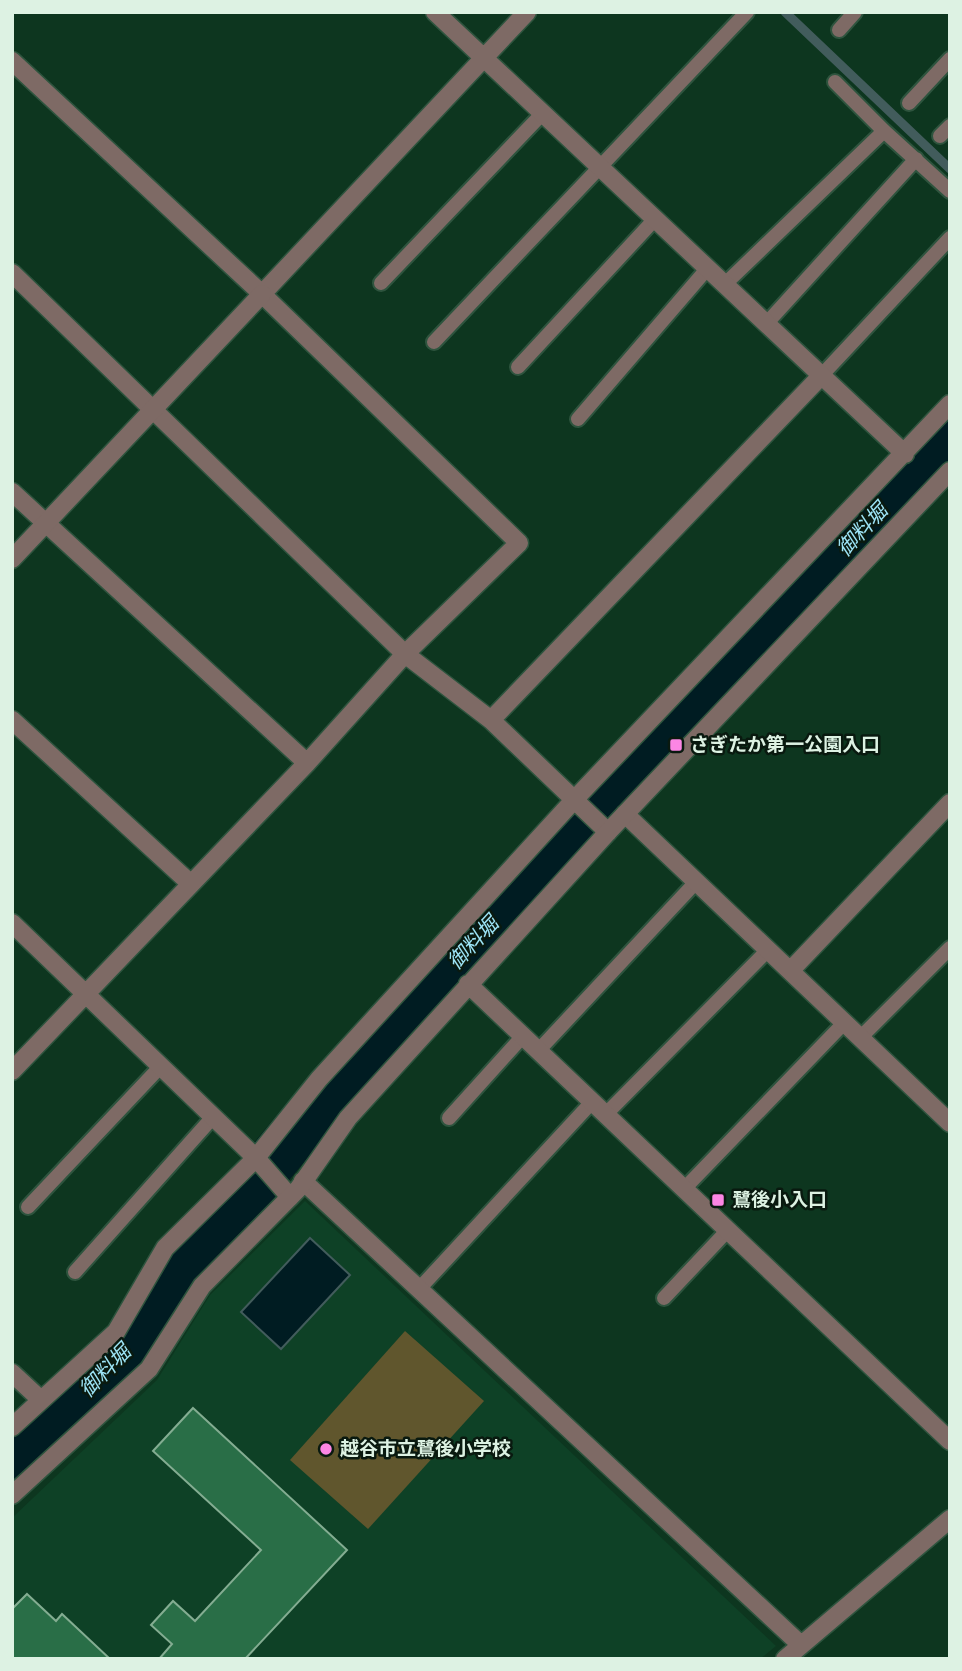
<svg xmlns="http://www.w3.org/2000/svg" width="962" height="1671" viewBox="0 0 962 1671" font-family="'Source Sans 3','Noto Sans JP',sans-serif">
<style>
.built{fill:#0e4126}
.green{fill:#60562d}
.water{fill:#001c22;stroke:#425c5c;stroke-width:2}
.lines{fill:none;stroke-linecap:round;stroke-linejoin:round}
.stream{stroke:#425c5c;stroke-width:9}
.river{stroke:#001c22;stroke-width:51}
.building{fill:#296e47;stroke:#84ad92;stroke-width:2}
.service-casing{stroke:#2e543e;stroke-width:18}
.minor-casing{stroke:#2e543e;stroke-width:21}
.tertiary-casing{stroke:#2e543e;stroke-width:21}
.service{stroke:#7e6a65;stroke-width:14}
.minor{stroke:#7e6a65;stroke-width:18}
.tertiary{stroke:#7e6a65;stroke-width:18}
.poi-dot{fill:#fc86e4;stroke:#09190f;stroke-width:2.5}
.labels{text-anchor:middle;dominant-baseline:central;stroke-width:5;stroke-linejoin:round;paint-order:stroke}
.poi-label{font-size:19px;font-weight:bold;fill:#ddf2e3;stroke:#09190f;text-anchor:start}
.water-label{font-size:21px;font-style:italic;fill:#9de4f6;stroke:#09190f}
</style>
<rect width="100%" height="100%" fill="#0d361f"/>
<path class="built" d="M305,1201L776,1646L760,1659H12V1518L157,1380L210,1295Z"/>
<path class="green" d="M405,1331L484,1401L368,1529L290,1460Z"/>
<path class="water" d="M310,1238L350,1275L281,1349L241,1312Z"/>
<g class="lines">
<path class="stream" d="M785,12L950,169"/>
<path class="river" d="M12,1459L127,1354L169,1277L222,1221L306,1120L950,437"/>
</g>
<path class="building" d="M193,1408L347,1550L245,1659H159L172,1644L151,1625L173,1601L195,1621L261,1550L153,1451Z
M27,1594L56,1621L62,1614L110,1659H12V1609Z"/>
<g class="lines">
<g class="service-casing">
<path id="service" d="M839,30L855,12
M835,82L884,131L950,191
M909,103L950,59
M940,136L950,126
M381,283L542,114
M724,285L884,131
M766,324L916,159
M434,342L747,12
M518,367L655,219
M821,376L950,238
M578,419L707,269
M860,1038L950,948
M538,1051L696,882
M605,1115L768,950
M449,1118L523,1036
M684,1189L844,1023
M28,1207L161,1066
M75,1272L213,1117
M419,1289L592,1102
M664,1298L728,1230"/>
</g>
<g class="minor-casing">
<path id="minor" d="M435,12L905,454
M12,61L262,294L519,543L405,654L307,763L12,1071
M12,273L405,654L491,720L608,832
M262,294L527,12
M12,492L307,763
M12,720L191,884
M491,720L821,376
M625,814L950,1123
M12,923L256,1158L290,1197
M790,971L950,803
M303,1181L801,1645
M12,1373L41,1400
M12,1427L116,1332L165,1248L256,1158L319,1079L574,800L950,404
M785,1659L950,1519"/>
</g>
<g class="tertiary-casing">
<path id="tertiary" d="M12,559L262,294
M468,984L950,1441
M12,1495L149,1369L202,1286L299,1188L348,1118L608,832L950,471"/>
</g>
<use href="#service" class="service"/>
<use href="#minor" class="minor"/>
<use href="#tertiary" class="tertiary"/>
</g>
<g class="poi-dot">
<rect x="669" y="738" width="14" height="14" rx="3.5"/>
<rect x="711" y="1193" width="14" height="14" rx="3.5"/>
<circle cx="326" cy="1449" r="7"/>
</g>
<g class="labels">
<g class="poi-label">
<text x="690" y="745">さぎたか第一公園入口</text>
<text x="732" y="1200">鷺後小入口</text>
<text x="340" y="1449">越谷市立鷺後小学校</text>
</g>
<g class="water-label">
<text transform="translate(862 530) rotate(-47)">御料堀</text>
<text transform="translate(473 943) rotate(-47)">御料堀</text>
<text transform="translate(105 1371) rotate(-46)">御料堀</text>
</g>
</g>
<rect width="962" height="1671" fill="none" stroke="#ddf2e3" stroke-width="28"/>
</svg>
